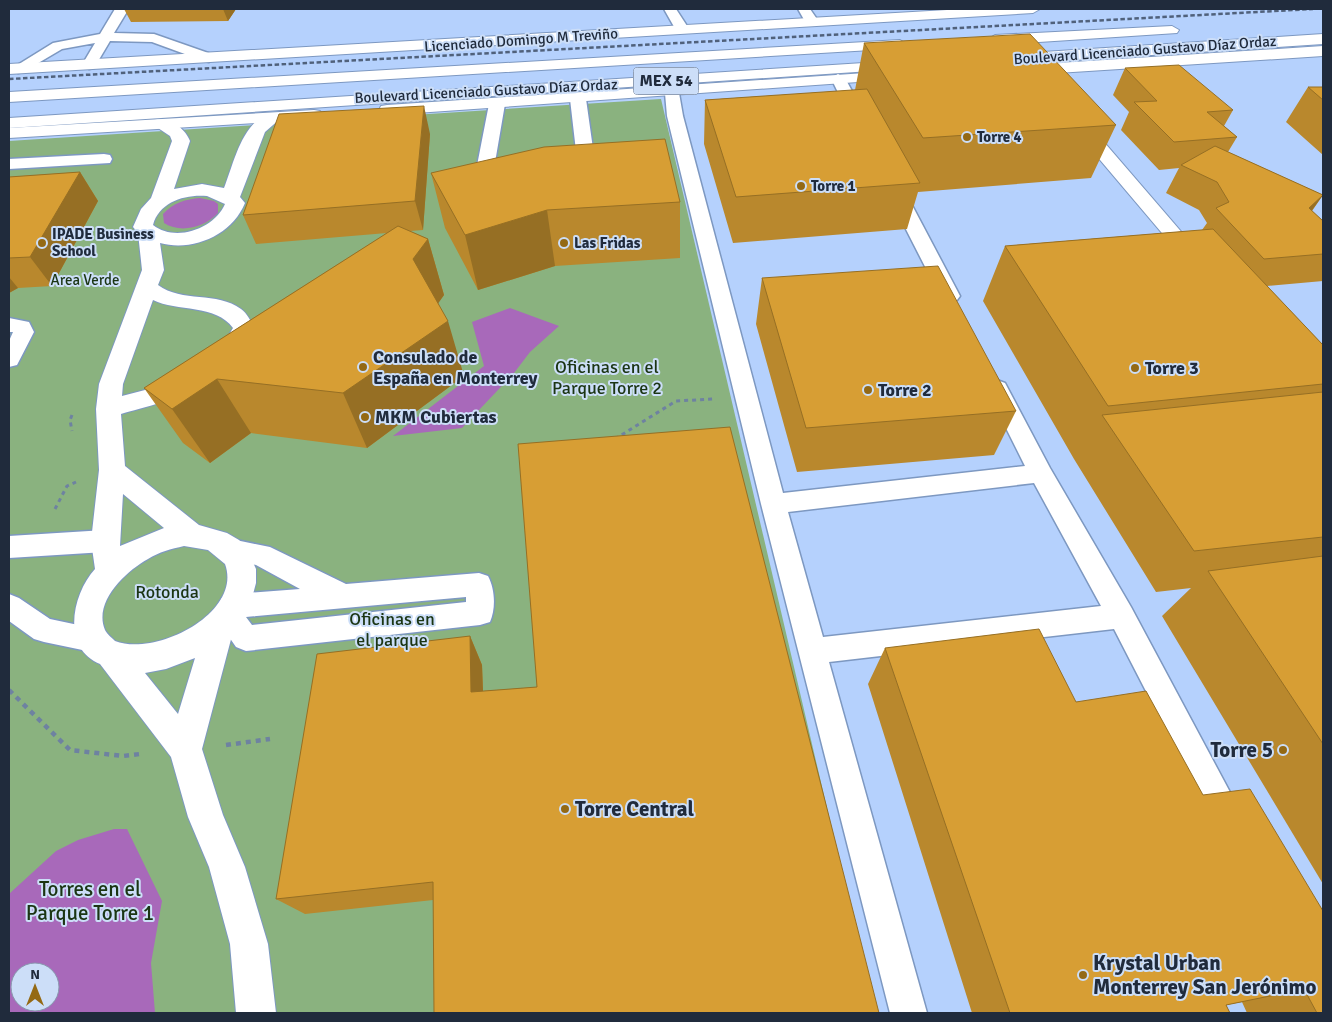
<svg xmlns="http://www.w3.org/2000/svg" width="1332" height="1022" viewBox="0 0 1332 1022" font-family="Signika,sans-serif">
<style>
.green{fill:#8ab27f;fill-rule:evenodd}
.water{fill:#a869ba;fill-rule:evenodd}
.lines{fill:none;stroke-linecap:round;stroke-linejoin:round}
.service-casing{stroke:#7d98c1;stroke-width:3}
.minor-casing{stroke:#7d98c1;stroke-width:2}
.secondary-casing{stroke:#7d98c1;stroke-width:2}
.primary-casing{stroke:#7d98c1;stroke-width:2}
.path-far1{stroke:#6e82a1;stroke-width:3;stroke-dasharray:4 4;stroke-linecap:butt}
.path{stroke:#6e82a1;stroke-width:4.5;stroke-dasharray:5 5;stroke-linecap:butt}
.service{fill:#fff;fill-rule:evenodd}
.minor{fill:#fff;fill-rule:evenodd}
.secondary{fill:#fff;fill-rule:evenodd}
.primary{fill:#fff;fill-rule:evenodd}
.rail{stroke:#50617b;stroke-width:2.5;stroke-dasharray:4.5 2.5;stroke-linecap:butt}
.wall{fill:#b9882d}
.shaded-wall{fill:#966f24}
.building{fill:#d79e34;stroke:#966f24}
.poi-dot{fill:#946914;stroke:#ccdef8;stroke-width:2}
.labels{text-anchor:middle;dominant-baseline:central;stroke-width:4;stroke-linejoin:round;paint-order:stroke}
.far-street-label{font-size:15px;fill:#202b3c;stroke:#ccdef8}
.far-poi-label{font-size:15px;font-weight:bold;fill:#202b3c;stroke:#ccdef8;text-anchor:start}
.far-park-label{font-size:15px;fill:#1b3513;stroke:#ccdef8}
.shield{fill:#ccdef8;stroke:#546174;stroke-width:1}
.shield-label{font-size:16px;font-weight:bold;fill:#202b3c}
.poi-label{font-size:18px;font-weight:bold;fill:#202b3c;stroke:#ccdef8;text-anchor:start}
.park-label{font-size:18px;fill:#1b3513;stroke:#ccdef8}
.near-poi-label{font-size:21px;font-weight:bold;fill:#202b3c;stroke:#ccdef8;text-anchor:start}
.near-park-label{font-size:21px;fill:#1b3513;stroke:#ccdef8}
</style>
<rect width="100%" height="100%" fill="#b5d1fd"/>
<path class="green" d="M661,99L875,1013H9V141ZM20,972H50V1002H20Z"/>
<path class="water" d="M200,198L214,201L218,204V213C205,227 181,234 164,223L163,214C173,203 186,199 200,198Z
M510,308L559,326L530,352L514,373L462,428L393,436L484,366L472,322Z
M114,829H127L162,901L151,963L155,1013H9V894L56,851L78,840ZM20,972H50V1002H20Z"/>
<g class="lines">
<g class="service-casing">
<path id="service" d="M115,9L128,10L114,33L154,34L214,55L216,58L209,62L204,61L152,42L110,41L94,68L89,69L82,65L95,43L62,49L23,72L18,73L11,69L53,43L100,34Z
M664,9H676L689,29L687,32H677Z
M798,9H810L819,22L817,25H807Z
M838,74L845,78L868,121L866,124H854L852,121L831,78Z
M672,89L679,93L683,116L783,493L1025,466L986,388L989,383L997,380L1005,383L1050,468L1131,607L1247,824L1242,835L1231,840L1220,835L1114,629L829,662L927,1013H890L761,504L667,116L665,93ZM1034,483L1101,606L823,637L788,512Z
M578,94L586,99L597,177L594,181H582L579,177L570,99Z
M497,99L505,104L491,186L495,191L492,195C482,197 479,194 473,186L489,104Z
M104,154L110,155L112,159L110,163L9,169V159Z
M895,185L901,186L904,190L960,296L957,300L950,302L943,300L940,296L886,190L889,186Z
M9,318L29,322L34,332L17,365L9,367V341L13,332H9Z
M105,530L114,534L118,541L114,548L105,552L9,558V536Z
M231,539L270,547L346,584L479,573L488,576C495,589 496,608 490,622L480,625L246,651L236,647L213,614L222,598L232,594L300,589L256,565L222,558L218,550L222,542ZM466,597V602L252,625L246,617Z
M9,594L19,598L50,619L102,630L106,639L102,648L92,652L44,642L34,639L9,621Z"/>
</g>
<g class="minor-casing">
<path id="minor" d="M272,113L278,114L281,118L265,132L240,197L245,203C232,235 193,252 160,243L164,270L158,285C182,303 217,291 241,309C247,313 251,322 255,328L236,362L228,364L220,362L216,356L233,328C216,304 177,312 153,300L123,384L122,396L145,390L175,375L184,373L193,375L196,381C185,399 141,408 121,414L125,466L199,525L227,533L239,540L247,549L256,569V583L252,598L234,628L202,749L223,815L245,867L268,944L276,1013H236L230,944L209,867L188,817L171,757L100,664C61,648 72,594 95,569L91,541L99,470L96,409L99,384L142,270L138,233L133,227L141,209L151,198L172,141L170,136L152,124L155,120C170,117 185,128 190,141L174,189L202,184L224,188C234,163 242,120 272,113ZM207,196L225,204C215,228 176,243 153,225C159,202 185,194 207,196ZM123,494L164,528L120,546ZM184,546L208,550L225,564C243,613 156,657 115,641C112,638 107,634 105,630C93,602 126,571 148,559C159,552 171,549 184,546ZM195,658L178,714L145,673L166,669Z
M1079,119L1085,120L1203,257L1206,261L1203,265L1196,267L1189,265L1073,128L1070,124L1073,120Z"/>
</g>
<g class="secondary-casing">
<path id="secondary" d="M964,9H1040L1033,13L9,74V64Z
M1323,46V56L1026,75L1018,70L1026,65Z
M895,71L903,76L901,79L387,115L381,114L379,110L381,106L387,105Z
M314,110L320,111L323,115L320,119L9,138V128Z"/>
</g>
<g class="primary-casing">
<path id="primary" d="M1172,26L1179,30L1177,33L995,45L987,40L995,35Z
M1323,34V44L1013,64L1005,59L1013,54Z
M900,40L908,45L905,48L9,102V92Z
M895,61L901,63L903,66L901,69L9,128V118Z"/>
</g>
<path class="path-far1" d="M72,415L70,420L72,431
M615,439L676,401L713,399
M55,509L67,486L76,482"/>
<path class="path" d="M9,690L70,750L123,756L140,754
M226,745L270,739"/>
<use href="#service" class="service"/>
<use href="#minor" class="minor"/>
<use href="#secondary" class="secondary"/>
<use href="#primary" class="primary"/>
<path class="rail" d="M9,79L1313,9"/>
</g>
<path class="wall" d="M124,9H236L228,21L131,22Z
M864,43L1116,125L1091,178L918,192L907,229L733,243L704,144L705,100L855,90Z
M1125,68L1233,110L1224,126L1237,137L1228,152L1323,195L1312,211L1323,221V281L1267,286L1323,345V884L1162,616L1191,588L1156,592L1074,459L983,301L1005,246L1202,230L1207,223L1199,210L1166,193L1179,168L1159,170L1121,130L1129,112L1113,95Z
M1308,87H1323V155L1286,122Z
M430,134L423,230L410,231L428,239L444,295L438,303L464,376L367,448L251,433L210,463L183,443L144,388L387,233L256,244L243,215Z
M80,172L98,201L52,286L18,288L9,293V177Z
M431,173L680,202V258L555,266L478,290L445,228Z
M762,278L1016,411L994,455L797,472L756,324Z
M730,427L433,900L305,914L276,899L470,636L482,665L483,691L537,687Z
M885,648L1076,702L1203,795L1323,1013H1247L1242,1002L1226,1005L1230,1013H972L868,684Z"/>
<path class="shaded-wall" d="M223,9H236L228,21Z
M424,106L430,134L423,230L415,201Z
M80,172L98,201L52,286L30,257Z
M1323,195L1302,224L1309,208Z
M547,210L555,266L478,290L465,235Z
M428,239L444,295L430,315L413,259Z
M9,277L18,288L9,293Z
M448,321L464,376L367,448L343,393Z
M217,379L251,433L210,463L172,409Z
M470,636L482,665L484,719L471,692Z"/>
<path class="building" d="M1030,34L1116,125L923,138L864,43Z
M1179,65L1233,110L1207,112L1237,137L1174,142L1134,102L1157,101L1125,68Z
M1308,87H1323V100Z
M867,89L920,183L736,197L705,100Z
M424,106L415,201L243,215L279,114Z
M665,139L680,202L547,210L465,235L431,173L544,147Z
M1215,146L1323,195L1309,208L1323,221V254L1264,259L1216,208L1229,202L1217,182L1181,165Z
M80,172L30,257L9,258V177Z
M398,226L428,239L413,259L448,321L343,393L217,379L172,409L144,388Z
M1213,229L1323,345V384L1108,406L1005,246Z
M938,266L1016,411L806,428L762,278Z
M1323,392V537L1194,551L1102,415Z
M730,427L879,1013H434L433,882L276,899L317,654L470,636L471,692L537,687L518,444Z
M1323,556V744L1208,571Z
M1039,629L1076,702L1146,691L1203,795L1250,789L1323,911V1013H1317L1304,989L1226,1005L1230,1013H1010L885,648Z"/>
<g class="poi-dot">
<circle cx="967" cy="137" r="5"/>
<circle cx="801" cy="186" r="5"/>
<circle cx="42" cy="243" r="5"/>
<circle cx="564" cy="243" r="5"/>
<circle cx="363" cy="367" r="5"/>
<circle cx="1135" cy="368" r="5"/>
<circle cx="868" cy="390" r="5"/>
<circle cx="365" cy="417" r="5"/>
<circle cx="1283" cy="750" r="5"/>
<circle cx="565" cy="809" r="5"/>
<circle cx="1083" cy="975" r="5"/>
</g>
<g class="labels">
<g class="far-street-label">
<text transform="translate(521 40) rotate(-4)">Licenciado Domingo M Treviño</text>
<text transform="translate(1145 50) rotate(-4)">Boulevard Licenciado Gustavo Díaz Ordaz</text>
<text transform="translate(486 91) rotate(-3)">Boulevard Licenciado Gustavo Díaz Ordaz</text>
</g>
<g class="far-poi-label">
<text x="977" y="137">Torre 4</text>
<text x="811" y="186">Torre 1</text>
<text x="52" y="234">IPADE Business<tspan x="52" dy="17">School</tspan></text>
<text x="574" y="243">Las Fridas</text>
</g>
<g class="far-park-label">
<text x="85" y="280">Area Verde</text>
</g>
<rect class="shield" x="633.5" y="67.5" width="65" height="27" rx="4"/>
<g class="shield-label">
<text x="666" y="81">MEX 54</text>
</g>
<g class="poi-label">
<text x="373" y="357">Consulado de<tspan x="373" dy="21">España en Monterrey</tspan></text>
<text x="1145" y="368">Torre 3</text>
<text x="878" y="390">Torre 2</text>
<text x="375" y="417">MKM Cubiertas</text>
</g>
<g class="park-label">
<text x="607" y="367">Oficinas en el<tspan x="607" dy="21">Parque Torre 2</tspan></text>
<text x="167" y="592">Rotonda</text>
<text x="392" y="619">Oficinas en<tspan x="392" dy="21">el parque</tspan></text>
</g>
<g class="near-poi-label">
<text x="1273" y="750" text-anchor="end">Torre 5</text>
<text x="575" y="809">Torre Central</text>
<text x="1093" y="963">Krystal Urban<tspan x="1093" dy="24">Monterrey San Jerónimo</tspan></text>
</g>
<g class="near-park-label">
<text x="90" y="889">Torres en el<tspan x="90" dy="24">Parque Torre 1</tspan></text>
</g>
</g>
<rect width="1332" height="1022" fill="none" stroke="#202b3c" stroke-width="20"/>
<g transform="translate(35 987)"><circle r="24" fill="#ccdef8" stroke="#8796ad"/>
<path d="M0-4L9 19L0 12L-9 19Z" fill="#946914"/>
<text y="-8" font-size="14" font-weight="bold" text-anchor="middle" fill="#202b3c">N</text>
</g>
</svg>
